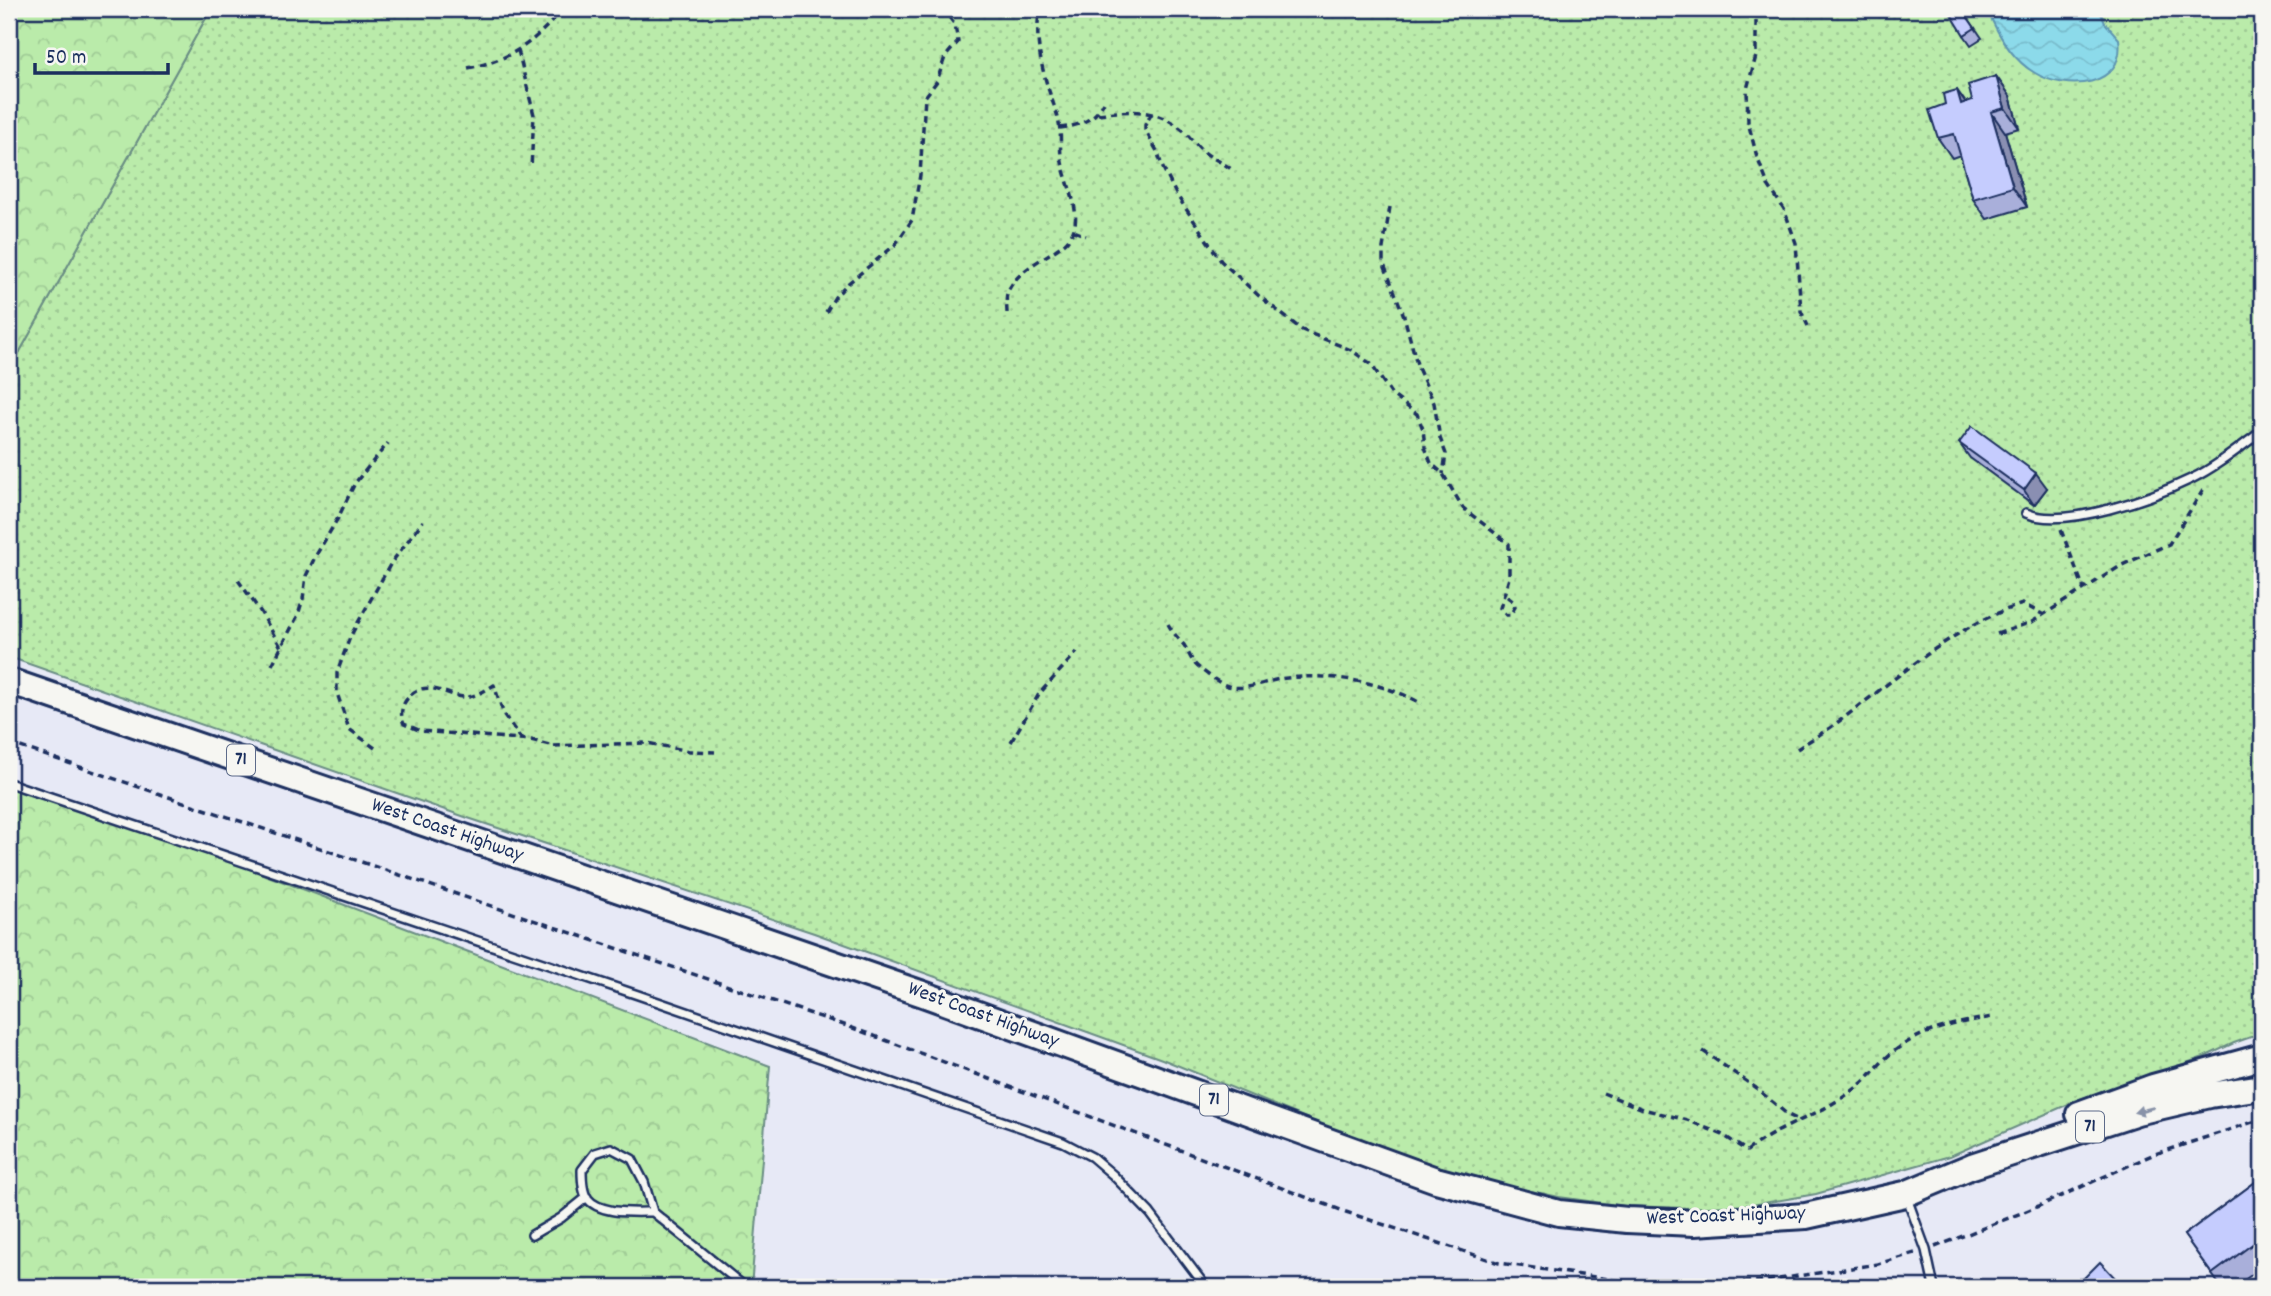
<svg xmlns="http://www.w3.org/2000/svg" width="2271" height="1296" viewBox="0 0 2271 1296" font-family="Dekko,sans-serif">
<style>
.grass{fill:url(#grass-dots);stroke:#6a8d84;stroke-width:2}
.forest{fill:url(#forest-crowns);stroke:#6a8d84;stroke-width:2}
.water{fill:url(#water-waves);stroke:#5f96b2;stroke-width:2}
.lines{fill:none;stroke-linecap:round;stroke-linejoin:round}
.service-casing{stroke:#1b2f5e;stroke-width:12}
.trunk-casing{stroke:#1b2f5e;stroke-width:30}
.path{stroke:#1b2f5e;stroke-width:3.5;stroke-dasharray:7 5;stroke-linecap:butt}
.service{stroke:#f6f6f2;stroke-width:7}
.trunk{stroke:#f6f6f2;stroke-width:24}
.wall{fill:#a9afda;stroke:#1b2f5e;stroke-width:2}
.shaded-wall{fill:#8a8fb2;stroke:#1b2f5e;stroke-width:2}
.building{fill:#c5ccfe;stroke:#1b2f5e;stroke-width:2}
.oneway{fill:#8892a8}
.labels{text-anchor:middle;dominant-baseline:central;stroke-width:6;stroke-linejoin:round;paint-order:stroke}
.shield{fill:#f6f6f2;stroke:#5d6b8a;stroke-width:2}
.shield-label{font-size:19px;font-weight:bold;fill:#1b2f5e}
.street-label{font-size:21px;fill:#1b2f5e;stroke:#f6f6f2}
</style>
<defs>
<pattern id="grass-dots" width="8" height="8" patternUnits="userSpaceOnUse" patternTransform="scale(1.75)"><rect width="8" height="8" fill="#baebaa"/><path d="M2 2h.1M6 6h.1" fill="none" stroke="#9fca95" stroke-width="1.8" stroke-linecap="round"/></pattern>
<pattern id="forest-crowns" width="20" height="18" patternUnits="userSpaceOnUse" patternTransform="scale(1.75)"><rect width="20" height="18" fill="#baebaa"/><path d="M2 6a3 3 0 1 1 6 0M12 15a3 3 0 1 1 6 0" fill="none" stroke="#9fca95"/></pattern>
<pattern id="water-waves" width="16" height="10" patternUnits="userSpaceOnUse" patternTransform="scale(1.75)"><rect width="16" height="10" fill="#8cdaea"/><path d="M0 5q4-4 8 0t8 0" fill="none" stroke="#78bbcb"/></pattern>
</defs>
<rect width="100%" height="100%" fill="#e7e9f6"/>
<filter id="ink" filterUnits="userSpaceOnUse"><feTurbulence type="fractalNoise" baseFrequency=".0143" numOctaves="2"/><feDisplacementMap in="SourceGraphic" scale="14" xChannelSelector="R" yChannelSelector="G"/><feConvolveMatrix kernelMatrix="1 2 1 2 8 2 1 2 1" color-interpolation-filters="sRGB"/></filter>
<g filter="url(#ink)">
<path class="grass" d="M211,9H2262V1033L2234,1043L2204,1057L2080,1099L1950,1156L1816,1194L1752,1205L1685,1208L1624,1206L1559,1197L1489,1182L1407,1157L1323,1125L1162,1059L814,933L468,818L9,657V371Z"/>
<path class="forest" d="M9,9H211L9,371Z
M9,778L770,1066L751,1287H9Z"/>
<path class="water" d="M1987,9H2099L2105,23L2119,39C2126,88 2066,92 2035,73C2012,60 1997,33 1987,9Z"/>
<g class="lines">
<g class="service-casing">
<path id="service" d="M2026,513C2064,530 2154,497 2191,479C2216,467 2239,448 2262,431
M9,783L638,995L1063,1142L1092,1157L1113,1175L1150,1213L1206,1287
M1907,1198L1926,1250L1934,1287
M653,1212C634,1212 600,1215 587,1198C582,1191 582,1178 582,1170L595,1153L611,1148L632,1159L644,1182L653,1212L745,1287
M532,1235L561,1218L587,1197"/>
</g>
<g class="trunk-casing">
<path id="trunk" d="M9,681L923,994L1436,1180L1559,1213L1627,1220L1694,1223L1806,1216L1905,1194L1972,1166L2137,1112L2210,1095L2262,1087
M2079,1114L2153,1087L2262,1057"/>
</g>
<path class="path" d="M1756,9V56L1747,89L1748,122L1757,157L1768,185L1784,209L1796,243L1801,311L1808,326
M518,50L534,115L531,168
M468,68C513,59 533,43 563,9
M1152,113L1145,125V130L1157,151L1162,166L1176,194L1221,261L1259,296L1302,330L1351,350L1371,364L1392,395L1417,414L1423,429L1425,447L1431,463L1443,474L1463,508L1509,544V578L1500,608L1506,615H1510L1515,607L1514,602L1505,595
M1098,114C1130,110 1158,108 1184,131C1191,138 1196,145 1203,151C1213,160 1225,162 1234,172
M1060,128C1079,126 1095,120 1104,102
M1390,207L1383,248V262L1404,316L1418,368L1434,403L1440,438L1446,454L1443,474
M1074,231L1086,236
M826,312L835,297L846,285L895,245L912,220L920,175L925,97L937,81L945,57L958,42L955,25L943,9
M1007,313C1007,306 1005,297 1008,291C1018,269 1048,257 1065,243C1088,221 1067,188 1062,162C1059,150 1062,137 1059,124C1058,113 1053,104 1050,94C1041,67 1034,36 1040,9
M2061,530L2084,589
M238,580L260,611L281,647
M1168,624C1173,633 1178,638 1184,645C1188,651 1190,658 1195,664C1199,669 1219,683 1225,685C1247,693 1265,680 1287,678C1331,673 1384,682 1422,704
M1997,634L2032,622L2122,565L2169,544L2205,487
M272,665L298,615L303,599L306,576L315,557L338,518L355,483L388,443
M522,740L504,715L494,685C486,690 478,695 469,697C448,699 426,675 407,699C401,706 400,716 404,724L421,731L531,740L553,746L647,743L689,751L715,752
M1011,742L1039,694L1077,652
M9,743L850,1027L1346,1212L1499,1263L1643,1284L1765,1281L1878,1264L1915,1253
M375,748L349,729L337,693V673L350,637L391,563L423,521
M1797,749C1810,740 1825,732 1838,722C1894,681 1955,624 2023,604L2044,615
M1703,1051L1756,1088L1788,1115L1801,1121
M1603,1093L1643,1109L1687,1120L1723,1135L1747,1151C1769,1132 1805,1120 1832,1104C1844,1097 1856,1089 1866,1079C1876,1069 1885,1057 1897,1049C1924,1029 1960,1022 1993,1017
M1935,1247L2039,1206L2152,1155L2262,1119"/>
<use href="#service" class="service"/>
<use href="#trunk" class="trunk"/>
</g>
<path class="wall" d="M1962,9L1982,38L1971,45L1964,35Z
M1996,76L2010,96L2019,128L2005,132L2027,207L1987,219L1973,199L1960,155L1952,158L1938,138L1966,102L1972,100Z
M1959,443L2047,488L2034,505L1970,458Z
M2262,1177V1267L2235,1287H2221L2184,1235Z
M2118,1281L2123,1287H2079Z"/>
<path class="shaded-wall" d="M1996,76L2010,96L2019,128L2005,108Z
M1957,90L1971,110L1961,104Z
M1991,112L2005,132L2027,207L2013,187Z
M2036,473L2047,488L2034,505L2024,490Z"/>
<path class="building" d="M1952,9H1962L1975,28L1964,35L1949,11Z
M1996,76L2005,108L1991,112L2013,187L1973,199L1954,134L1938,138L1929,110L1945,104L1943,94L1957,90L1961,104L1972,100L1968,85Z
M1972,426L2036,473L2024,490L1959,443Z
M2262,1177V1237L2212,1274L2184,1235Z
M2100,1262L2118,1281L2112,1287H2079L2077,1285Z"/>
<defs><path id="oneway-solid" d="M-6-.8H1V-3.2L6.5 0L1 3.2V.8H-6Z" transform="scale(1.75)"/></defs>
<use class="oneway" href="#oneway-solid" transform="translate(2144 1110) rotate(166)"/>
</g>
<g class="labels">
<g class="shield">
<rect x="227" y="744.5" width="28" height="31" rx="5"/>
<rect x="1200" y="1084.5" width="28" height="31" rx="5"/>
<rect x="2076" y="1111.5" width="28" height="31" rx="5"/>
</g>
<g class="shield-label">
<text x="241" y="760">71</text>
<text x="1214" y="1100">71</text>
<text x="2090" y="1127">71</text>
</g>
<g class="street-label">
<text transform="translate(447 831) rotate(19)">West Coast Highway</text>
<text transform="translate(983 1016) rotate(20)">West Coast Highway</text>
<text transform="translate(1726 1217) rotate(-2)">West Coast Highway</text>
</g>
</g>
<rect width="2271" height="1296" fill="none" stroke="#f6f6f2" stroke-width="35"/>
<rect x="18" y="18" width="2236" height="1261" fill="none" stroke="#1b2f5e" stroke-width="2.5" filter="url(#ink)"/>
<path d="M35 63v10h133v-10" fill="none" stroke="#1b2f5e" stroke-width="3.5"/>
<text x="46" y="63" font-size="21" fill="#1b2f5e" stroke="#f6f6f2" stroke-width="5" paint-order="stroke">50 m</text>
</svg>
